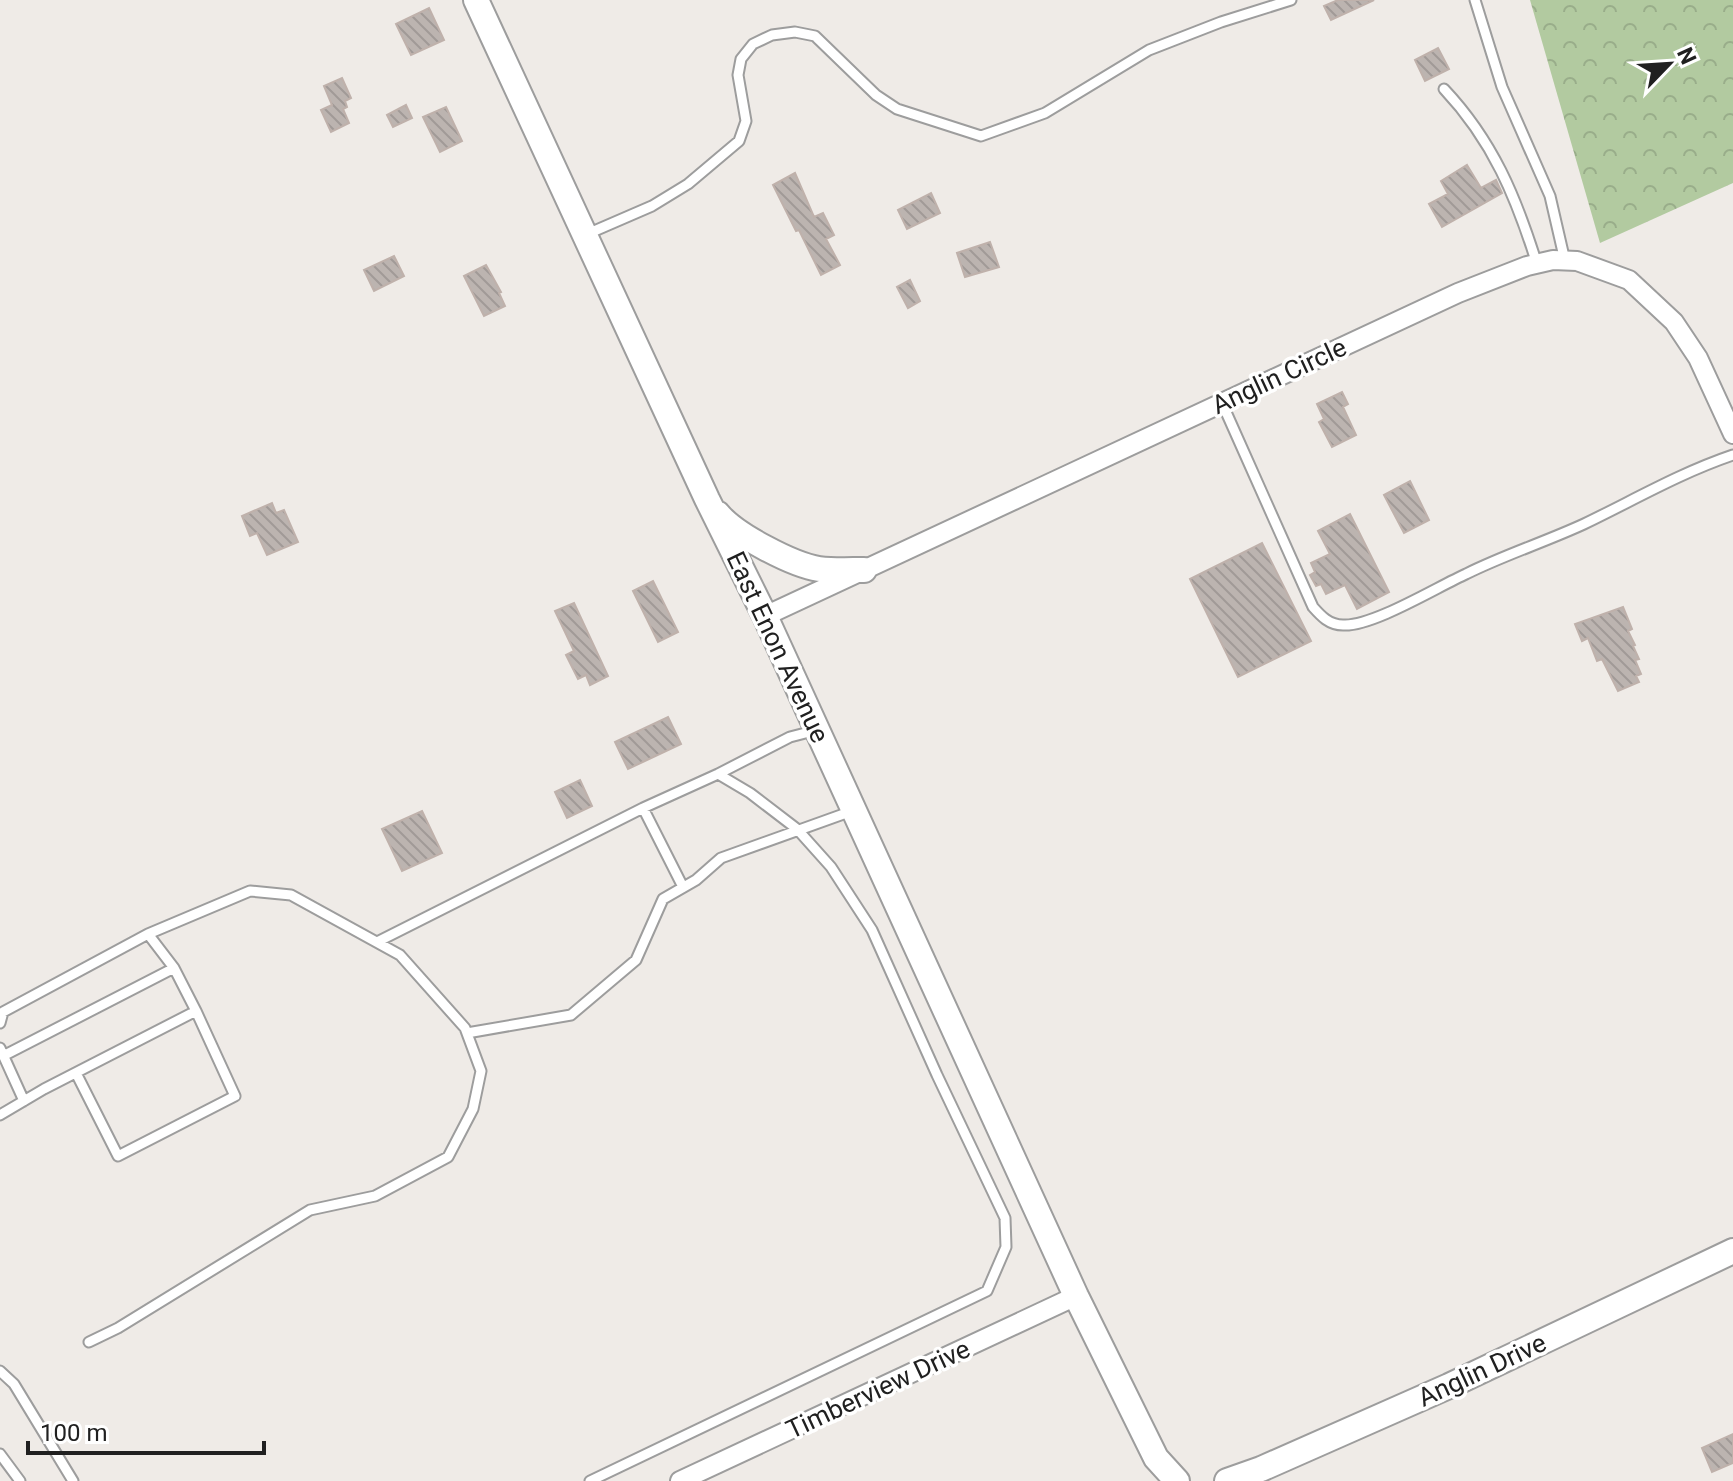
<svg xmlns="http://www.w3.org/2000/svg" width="1733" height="1481" viewBox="0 0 1733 1481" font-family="Roboto,sans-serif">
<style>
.forest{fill:url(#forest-crowns)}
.building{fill:url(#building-back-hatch);stroke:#bfb1ab;stroke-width:2}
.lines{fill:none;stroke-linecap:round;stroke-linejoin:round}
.service-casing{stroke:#9d9d9d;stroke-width:13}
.minor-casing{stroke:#9d9d9d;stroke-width:22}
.tertiary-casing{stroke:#9d9d9d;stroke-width:28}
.service{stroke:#fff;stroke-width:9}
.minor{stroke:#fff;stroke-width:18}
.tertiary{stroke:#fff;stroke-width:24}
.labels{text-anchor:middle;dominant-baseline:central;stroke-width:7;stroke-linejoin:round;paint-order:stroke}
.street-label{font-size:26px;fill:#202020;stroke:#fff}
</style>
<defs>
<pattern id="forest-crowns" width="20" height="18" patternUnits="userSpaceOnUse" patternTransform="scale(2)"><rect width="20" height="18" fill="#b2caa0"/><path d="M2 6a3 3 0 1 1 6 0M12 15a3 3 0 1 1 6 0" fill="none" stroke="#99ad8a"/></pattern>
<pattern id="building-back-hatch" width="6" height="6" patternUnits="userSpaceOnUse" patternTransform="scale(2)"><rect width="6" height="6" fill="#bcb4b0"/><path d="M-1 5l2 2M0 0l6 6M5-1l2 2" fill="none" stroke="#a19a97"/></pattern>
</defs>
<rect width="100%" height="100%" fill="#efebe7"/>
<path class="forest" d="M1530,0H1733V183L1600,243Z"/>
<path class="building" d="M1338,0H1374L1331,20L1324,6Z
M429,8L444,40L411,55L396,24Z
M1438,48L1449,69L1425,81L1415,60Z
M342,78L351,98L345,101L347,107L343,109L349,123L331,132L321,110L332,105L324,86Z
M406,105L412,118L393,127L387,115Z
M446,107L462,141L440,152L423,117Z
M1467,165L1481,188L1496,180L1502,193L1442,227L1429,204L1448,194L1441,181Z
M795,173L814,217L823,213L834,235L826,239L840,265L821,275L799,230L796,231L773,185Z
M931,193L940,213L907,229L898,210Z
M990,242L999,267L965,277L957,253Z
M394,256L404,276L374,291L364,270Z
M486,265L501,292L499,293L505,306L484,316L464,276Z
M910,280L920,301L908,308L897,287Z
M1342,392L1348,404L1343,407L1356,435L1332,447L1319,422L1324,419L1317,404Z
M1410,481L1429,520L1404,533L1384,495Z
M272,503L276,513L284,510L298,542L267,555L257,533L250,536L242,516Z
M1350,514L1389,592L1357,609L1345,585L1326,594L1321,584L1316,586L1310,575L1315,572L1311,563L1330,554L1318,531Z
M1262,543L1311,641L1238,677L1190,579Z
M653,581L678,632L658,642L633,591Z
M574,603L608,676L590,685L586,675L578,679L566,655L574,651L555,611Z
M1623,607L1632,629L1628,631L1635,645L1633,646L1639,659L1635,660L1641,674L1636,676L1639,682L1618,691L1602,659L1597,661L1588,638L1582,641L1575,624Z
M668,717L681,744L628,769L615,742Z
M580,780L592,806L567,818L555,792Z
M422,811L442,853L402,871L382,829Z
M1733,1434V1463L1712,1472L1702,1448Z"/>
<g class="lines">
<g class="service-casing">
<path id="service" d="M1475,0L1502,87L1550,196L1565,261
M1444,89C1493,141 1516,197 1537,264
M585,235L652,206L688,184L739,141L746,121L738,75L741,59L753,44L772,35L795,32L815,36L876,95L897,109L981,136L1045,113L1149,50L1221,22L1291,0
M1222,403L1313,607C1321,616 1329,625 1343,625C1372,627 1437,587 1466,574C1504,555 1545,542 1584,524C1634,500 1680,473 1733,455
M683,887L643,808L718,774L790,737L817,730
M377,942L643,808
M0,1023L3,1012L148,934L174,968L196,1011L44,1089L0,1115
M467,1033L571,1015L636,960L663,899L696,880L721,858L852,811
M0,1048L24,1101
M3,1056L174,968
M76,1073L118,1156L235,1096L196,1011
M89,1342L118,1328L310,1210L375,1196L448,1157L473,1109L481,1071L465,1028L400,955L291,895L250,891L148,934
M0,1371L14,1384L73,1481
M0,1454L20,1481
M590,1481L987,1291L1006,1247L1005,1218L937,1075L872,930L831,867L797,829L750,793L718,774"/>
</g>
<g class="minor-casing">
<path id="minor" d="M765,616L1458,293L1527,266L1553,260L1577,261L1629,280L1674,322L1698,358L1733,434
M680,1481L1076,1296"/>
</g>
<g class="tertiary-casing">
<path id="tertiary" d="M476,0L707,499L765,616L1076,1296L1156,1458L1177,1481
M718,514C735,535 793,565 819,569C834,571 850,570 864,570
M1227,1481L1261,1469L1449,1386L1733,1251"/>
</g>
<use href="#service" class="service"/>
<use href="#minor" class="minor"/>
<use href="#tertiary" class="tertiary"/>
</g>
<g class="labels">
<g class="street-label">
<text transform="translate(1279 376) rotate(-25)">Anglin Circle</text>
<text transform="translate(778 647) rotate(65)">East Enon Avenue</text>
<text transform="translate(1482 1370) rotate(-25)">Anglin Drive</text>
<text transform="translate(878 1389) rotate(-25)">Timberview Drive</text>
</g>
</g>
<g transform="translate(1669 64) rotate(65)" stroke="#ffffff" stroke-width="6" paint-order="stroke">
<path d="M0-6L14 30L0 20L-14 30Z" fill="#202020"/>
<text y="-12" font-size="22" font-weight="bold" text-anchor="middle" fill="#202020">N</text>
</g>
<path d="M28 1441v12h236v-12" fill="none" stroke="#202020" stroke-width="4"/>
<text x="40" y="1441" font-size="24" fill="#202020" stroke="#ffffff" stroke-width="6" paint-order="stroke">100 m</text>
</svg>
